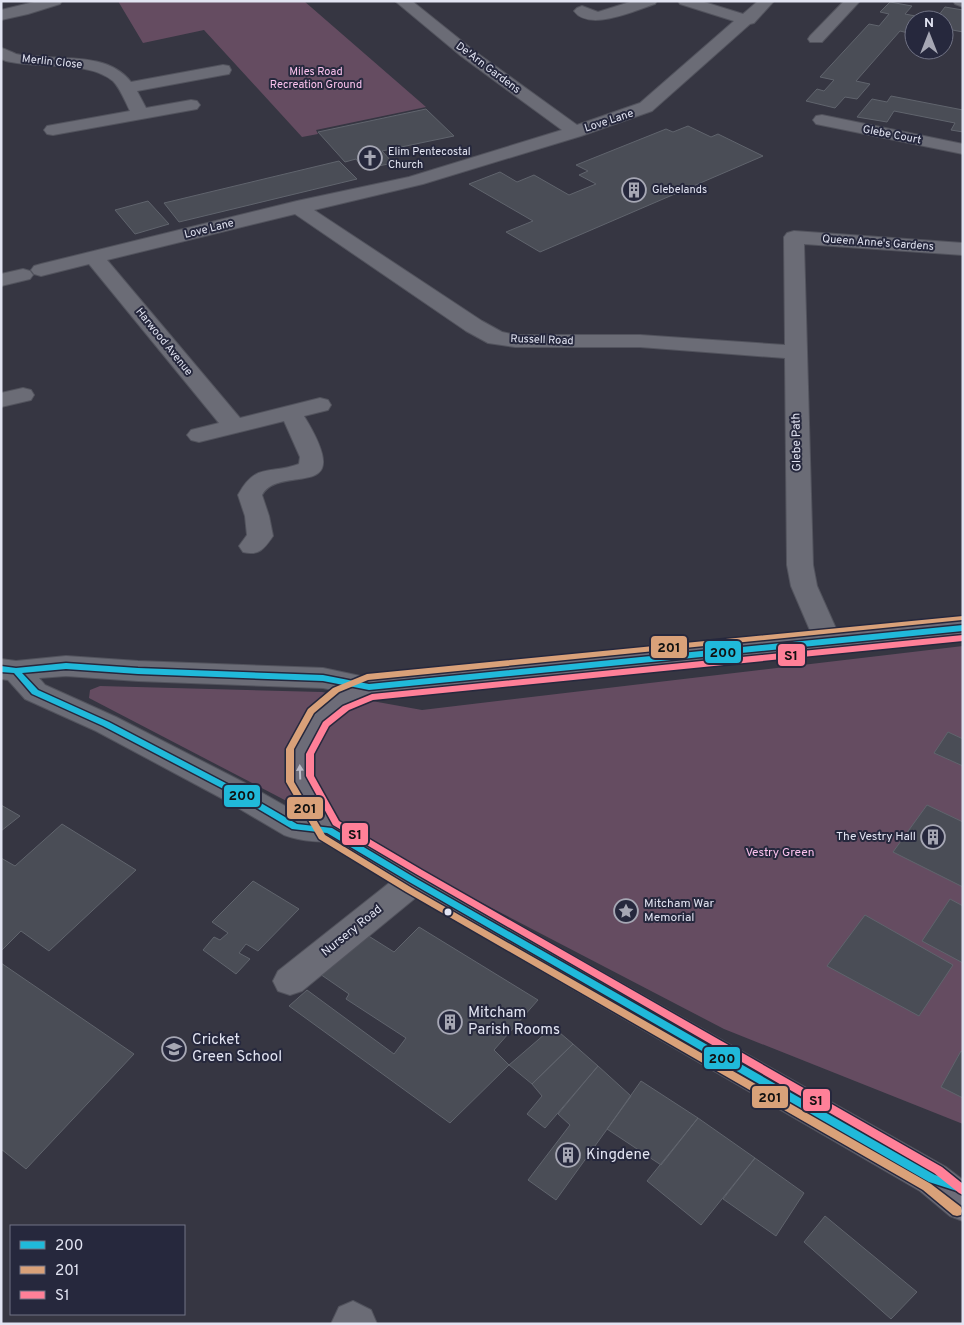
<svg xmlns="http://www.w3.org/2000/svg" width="964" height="1325" viewBox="0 0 964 1325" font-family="Overpass,sans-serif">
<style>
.green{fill:#654c61}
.building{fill:#4a4d56;stroke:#60646d}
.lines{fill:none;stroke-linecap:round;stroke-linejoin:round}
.minor-casing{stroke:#52535d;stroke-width:2}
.major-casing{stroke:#52535d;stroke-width:2}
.minor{fill:#6b6c76;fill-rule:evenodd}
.major{fill:#6d6c78;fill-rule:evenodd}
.bus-1-casing{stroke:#26283d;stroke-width:3}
.bus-2-casing{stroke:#26283d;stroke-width:3}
.bus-3-casing{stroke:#26283d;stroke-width:3}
.bus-1{fill:#20b9da;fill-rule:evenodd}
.bus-2{fill:#d9a179;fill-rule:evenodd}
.bus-3{fill:#ff8098;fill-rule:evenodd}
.oneway{fill:#b9bac7}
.bus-dot{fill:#e2e4f2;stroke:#26283d;stroke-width:2}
.labels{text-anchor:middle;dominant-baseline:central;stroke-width:4;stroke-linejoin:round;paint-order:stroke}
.far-street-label{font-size:11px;fill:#e2e4f2;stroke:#26283d}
.far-park-label{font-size:11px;fill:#fac1ed;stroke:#26283d}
.far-poi-label{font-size:11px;fill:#e2e4f2;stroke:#26283d;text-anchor:start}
.street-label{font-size:12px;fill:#e2e4f2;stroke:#26283d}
.poi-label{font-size:12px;fill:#e2e4f2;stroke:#26283d;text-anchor:end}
.park-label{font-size:12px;fill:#fac1ed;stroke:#26283d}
.near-poi-label{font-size:15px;fill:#e2e4f2;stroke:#26283d;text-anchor:start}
.line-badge{stroke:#26283d;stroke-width:2}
.pale-badge-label{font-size:14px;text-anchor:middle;font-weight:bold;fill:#111}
</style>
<rect width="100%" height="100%" fill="#363642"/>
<path class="green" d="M118,1H304L426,107L316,130L318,134L302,137L204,30L143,43Z
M963,646V1124L724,1029L89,698L90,690L100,686L322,692L422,710Z"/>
<path class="building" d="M890,2L912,6L905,14L921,17L919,20H914V26L908,33L900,31L856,81L870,84L857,99L845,97L835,108L806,101L817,89L824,91L834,80L820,77L869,24L879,26L889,14L880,12Z
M945,7L963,10V32L947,29L950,24L944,23V20H935Z
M891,96L963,110V132L951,130L955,123L894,111L887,122L857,117L872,99L887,102Z
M426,109L454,136L382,151L393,163L364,169L356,159L345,162L318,132Z
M688,126L711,137L718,134L763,156L540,252L506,232L533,221L469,184L500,172L517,182L534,175L569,195L596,184L579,175L588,171L576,165L666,129L673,132Z
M339,161L357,179L179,222L164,203Z
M148,201L169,224L135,234L115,210Z
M948,732L963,739V766L934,753Z
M1,805L20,816L1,831Z
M927,805L963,822V887L893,852Z
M62,824L136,870L49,951L21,931L1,951V858L15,866Z
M253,881L299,909L258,951L246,944L239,953L250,959L236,974L203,950L214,937L220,940L228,933L212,922Z
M950,899L963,906V963L922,941Z
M865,915L953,965L919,1016L827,966Z
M419,927L538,1000L494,1050L509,1065L450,1123L289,1006L307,990L394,1054L406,1038L346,999L349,994L320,974L367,935L394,952Z
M1,963L134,1054L26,1169L1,1149Z
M553,1027L573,1044L532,1084L509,1065Z
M573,1044L598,1066L545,1128L527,1114L542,1096L532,1084Z
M961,1051L963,1052V1098L941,1087Z
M598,1066L631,1096L556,1200L528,1180L570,1125L558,1114Z
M641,1081L698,1118L661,1165L607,1129Z
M698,1118L755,1158L701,1225L647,1181Z
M755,1158L804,1193L776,1236L723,1199Z
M825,1216L917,1292L891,1319L804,1242Z"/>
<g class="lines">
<g class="minor-casing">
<path id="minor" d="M38,1H62L60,4L28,14L1,20V10Z
M395,1H412L473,50L577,125L640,103L734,21L680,4L678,1H701L743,14L758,1H774L754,23L750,24L652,111L581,136L423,184L314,210L482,321L502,332L515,335H640L785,345L784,237L787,233L794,231L963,243V255L804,244L813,565L817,586L842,642L838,649L828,651L818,649L791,586L787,565L785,358L640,347H515L488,343L466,331L295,214L107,260L240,418L320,398L328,400L331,405L328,410L304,416C359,506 280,462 262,495L269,516L273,536C264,549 259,556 243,552L239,546L247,535L245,516L238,495C256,462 269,475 299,464L300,457L284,421L199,442L191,440L187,435L191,430L219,423L89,264L41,276L34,274L31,270L34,266L41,264L297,201L409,177L562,130L461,56Z
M633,1H657L655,4C636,10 589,32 574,11L577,8L582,6L598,12Z
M844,1H860L822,42H810L808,39L810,36Z
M953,1H963V7L955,4Z
M1,48C6,49 11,52 16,54C51,62 106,49 131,82L223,65L229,66L231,70L229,74L223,75L137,91L146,108L191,100L197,101L200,105L197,109L53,135L47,134L44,130L47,126L130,111C125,101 120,88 113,81C88,60 37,69 6,61L1,59Z
M822,115L963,144V154L816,124L813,120L816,116Z
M23,269L30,271L33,275L30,279L1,286V274Z
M23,388L31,390L34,395L31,400L1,407V393Z
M66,656L138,661L323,668L379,680L383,687L379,694L369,697L323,688L138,681L66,676L39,678L45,685L116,717L245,783L301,815L329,818L340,821L344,830L340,839C323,844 301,841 284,835L223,799L96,731L25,699L8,680L1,679V659L16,661Z
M414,868L425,872L430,881L425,890L302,991L290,995L278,991L273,981L278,971L403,872Z
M353,1301L371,1310L377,1324H331L339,1307Z"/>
</g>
<g class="major-casing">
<path id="major" d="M963,619V637L373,697L351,706L329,725L315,752V778L340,821L425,872L946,1167L963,1180V1221L950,1216L920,1191L403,890L318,839L285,779V752L308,711L331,692L369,677Z"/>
</g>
<use href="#minor" class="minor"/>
<use href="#major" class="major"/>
<g class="bus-1-casing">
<path id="bus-1" d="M963,625V631L369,690L323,681L138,674L66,669L22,673L38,690L109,722L237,789L297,824L332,828L417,879L935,1175L963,1183V1193L929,1182L411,883L327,833L292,829L231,793L103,726L32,694L14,673L1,672V666L16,668L66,663L138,668L323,675L369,684Z"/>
</g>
<g class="bus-2-casing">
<path id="bus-2" d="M963,616L962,620L368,680L339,692L314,713L294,749V782L325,835L412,888L931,1184L961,1207L962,1211L961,1215L957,1216L953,1215L923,1190L406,892L319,839L286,782V749L308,709L333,688L367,674Z"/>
</g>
<g class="bus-3-casing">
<path id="bus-3" d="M963,635V641L373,700L349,710L329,726L314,754V776L339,821L422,870L942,1167L963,1184V1195L959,1193L934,1173L416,874L333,825L306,776V754L323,722L343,706L372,694Z"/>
</g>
<use href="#bus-1" class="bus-1"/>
<use href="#bus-2" class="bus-2"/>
<use href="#bus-3" class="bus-3"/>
</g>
<defs><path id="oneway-solid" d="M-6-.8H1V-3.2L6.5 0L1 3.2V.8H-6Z" transform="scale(1.25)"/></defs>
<use class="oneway" href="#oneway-solid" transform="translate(300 772) rotate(-92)"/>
<defs>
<g id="church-ring" transform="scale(1.25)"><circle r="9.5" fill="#26283d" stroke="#a6a7b4" stroke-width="1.5"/><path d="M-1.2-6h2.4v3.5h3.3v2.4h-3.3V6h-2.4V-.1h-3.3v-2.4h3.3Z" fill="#a6a7b4"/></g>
<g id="building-ring" transform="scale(1.25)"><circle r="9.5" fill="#26283d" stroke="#a6a7b4" stroke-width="1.5"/><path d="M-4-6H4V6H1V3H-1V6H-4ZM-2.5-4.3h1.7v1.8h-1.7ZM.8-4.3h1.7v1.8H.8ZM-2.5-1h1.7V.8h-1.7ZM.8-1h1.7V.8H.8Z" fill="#a6a7b4"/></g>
<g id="sight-ring" transform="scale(1.25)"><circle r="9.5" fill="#26283d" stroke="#a6a7b4" stroke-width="1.5"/><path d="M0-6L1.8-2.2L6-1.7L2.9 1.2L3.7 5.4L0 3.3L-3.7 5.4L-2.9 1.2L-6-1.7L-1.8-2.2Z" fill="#a6a7b4"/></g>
<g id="school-ring" transform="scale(1.25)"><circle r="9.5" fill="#26283d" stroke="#a6a7b4" stroke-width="1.5"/><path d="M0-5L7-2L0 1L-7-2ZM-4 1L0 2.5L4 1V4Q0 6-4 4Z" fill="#a6a7b4"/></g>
</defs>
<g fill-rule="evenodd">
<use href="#church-ring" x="370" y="158"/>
<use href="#building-ring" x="634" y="190"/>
<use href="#building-ring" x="933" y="837"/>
<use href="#sight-ring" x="626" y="911"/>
<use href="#building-ring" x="450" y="1022"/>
<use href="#school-ring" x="174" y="1049"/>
<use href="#building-ring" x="568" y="1155"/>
</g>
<circle class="bus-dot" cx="448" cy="912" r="4.5"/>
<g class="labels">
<g class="far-street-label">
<text transform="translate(52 62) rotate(6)">Merlin Close</text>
<text transform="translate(488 68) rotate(37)">De'Arn Gardens</text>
<text transform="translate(609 121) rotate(-18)">Love Lane</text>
<text transform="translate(892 135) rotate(11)">Glebe Court</text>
<text transform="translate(209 229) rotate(-14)">Love Lane</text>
<text transform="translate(878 243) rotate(4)">Queen Anne's Gardens</text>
<text transform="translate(542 340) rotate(2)">Russell Road</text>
<text transform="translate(164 342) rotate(51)">Harwood Avenue</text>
</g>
<g class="far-park-label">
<text x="316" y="72">Miles Road<tspan x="316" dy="13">Recreation Ground</tspan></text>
</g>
<g class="far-poi-label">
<text x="388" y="152">Elim Pentecostal<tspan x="388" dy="13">Church</tspan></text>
<text x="652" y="190">Glebelands</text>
</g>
<g class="street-label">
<text transform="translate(797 442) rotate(-91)">Glebe Path</text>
<text transform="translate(352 931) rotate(-39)">Nursery Road</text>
</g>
<g class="poi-label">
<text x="916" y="837">The Vestry Hall</text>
<text x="644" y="904" text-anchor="start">Mitcham War<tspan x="644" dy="14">Memorial</tspan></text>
</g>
<g class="park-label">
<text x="780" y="853">Vestry Green</text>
</g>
<g class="near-poi-label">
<text x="468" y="1013">Mitcham<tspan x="468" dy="17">Parish Rooms</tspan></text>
<text x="192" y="1040">Cricket<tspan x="192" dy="17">Green School</tspan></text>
<text x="586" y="1155">Kingdene</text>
</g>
</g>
<g class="line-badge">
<rect x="650" y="635" width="38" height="24" rx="5" fill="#d9a179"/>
<rect x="704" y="640" width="38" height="24" rx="5" fill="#20b9da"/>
<rect x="777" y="643" width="29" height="24" rx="5" fill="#ff8098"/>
<rect x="223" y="784" width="38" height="24" rx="5" fill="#20b9da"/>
<rect x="286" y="796" width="38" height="24" rx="5" fill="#d9a179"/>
<rect x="341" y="822" width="28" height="24" rx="5" fill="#ff8098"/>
<rect x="703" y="1046" width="38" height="24" rx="5" fill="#20b9da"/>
<rect x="751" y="1085" width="38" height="24" rx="5" fill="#d9a179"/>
<rect x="802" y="1088" width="29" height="24" rx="5" fill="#ff8098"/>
</g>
<g class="pale-badge-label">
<text x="669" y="652">201</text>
<text x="723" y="657">200</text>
<text x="791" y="660">S1</text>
<text x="242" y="800">200</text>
<text x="305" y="813">201</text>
<text x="355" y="839">S1</text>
<text x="722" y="1063">200</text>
<text x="770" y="1102">201</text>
<text x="816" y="1105">S1</text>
</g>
<rect width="964" height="1325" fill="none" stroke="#e2e4f2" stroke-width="5"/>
<rect x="10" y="1225" width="175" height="90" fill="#26283d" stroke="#717385"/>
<rect x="20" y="1241" width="25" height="8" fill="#20b9da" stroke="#717385"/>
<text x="55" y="1250" font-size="15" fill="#e2e4f2">200</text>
<rect x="20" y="1266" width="25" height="8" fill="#d9a179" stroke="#717385"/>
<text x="55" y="1275" font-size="15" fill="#e2e4f2">201</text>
<rect x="20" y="1291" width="25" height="8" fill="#ff8098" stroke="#717385"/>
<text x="55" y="1300" font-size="15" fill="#e2e4f2">S1</text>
<g transform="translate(929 35)"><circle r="24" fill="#26283d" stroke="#717385"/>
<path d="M0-4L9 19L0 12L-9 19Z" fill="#a6a7b4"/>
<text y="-8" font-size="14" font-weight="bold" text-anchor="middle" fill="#e2e4f2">N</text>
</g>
</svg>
